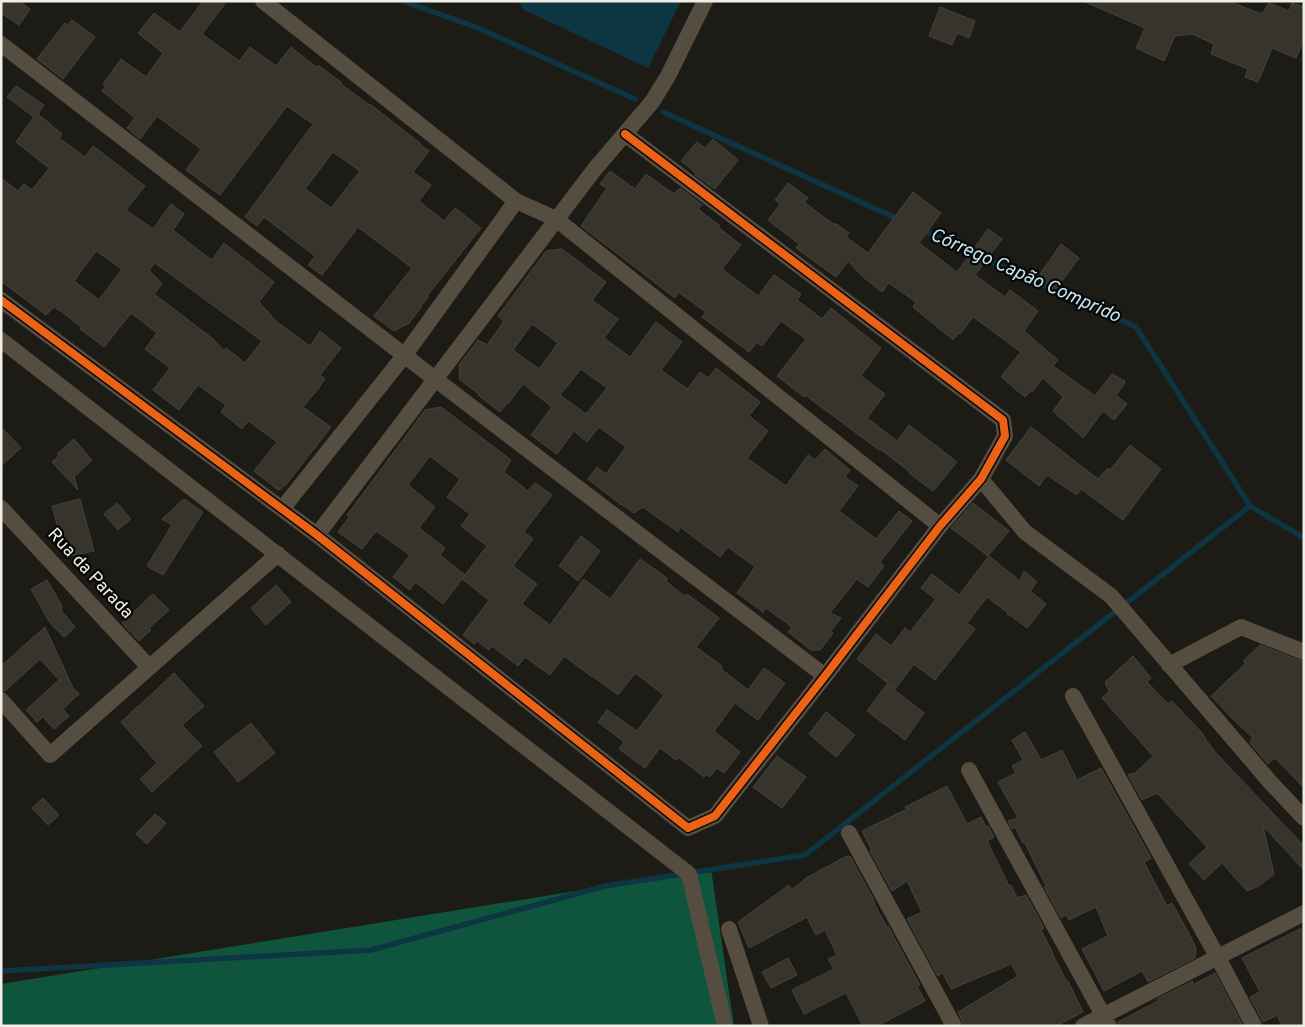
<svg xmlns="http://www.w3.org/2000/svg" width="1305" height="1027" viewBox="0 0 1305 1027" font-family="Overpass,sans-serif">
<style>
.forest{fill:#0f553d}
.water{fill:#0e3542}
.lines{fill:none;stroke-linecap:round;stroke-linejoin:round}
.stream{stroke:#0e3542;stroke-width:5.5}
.building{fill:#36342b;stroke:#44443f;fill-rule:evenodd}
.minor{stroke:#564d41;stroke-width:16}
.cycleway-casing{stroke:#080704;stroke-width:11}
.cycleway{stroke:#ea6118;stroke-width:8}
.labels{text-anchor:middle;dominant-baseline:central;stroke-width:4.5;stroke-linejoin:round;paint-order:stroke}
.street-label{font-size:18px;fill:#efeee7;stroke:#080704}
.water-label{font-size:19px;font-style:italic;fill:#bfe6f6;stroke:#080704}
</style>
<rect width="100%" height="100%" fill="#1c1b15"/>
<path class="forest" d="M711,869L734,1026H1V984Z"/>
<path class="water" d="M518,1H681L648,68L524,10Z"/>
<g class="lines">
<path class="stream" d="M402,1L476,27L635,99
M663,112L900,220
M922,230L1136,327L1250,506L1304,538
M1,971L371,950L605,886L805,855L1250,506"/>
</g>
<path class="building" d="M5,1H19L30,9L19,25L1,13V6Z
M203,1H227L202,34L239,61L250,47L276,66L291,47L316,67L318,65L342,83L341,84L369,105L370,104L421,144V145L429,151L413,172L431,185L419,201L444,221L455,208L481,228L427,296L428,297L421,306H422L409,323L394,331L374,316L412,268L358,227L322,275L308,265L315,256L264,217L257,226L245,217L313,124L287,106L220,195L186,170L201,149L157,116L140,139L127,128L135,118L102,91L106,86L103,84L121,59L146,77L163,53L138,33L154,13L180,32ZM333,152L360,171L331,208L305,189Z
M1083,1H1228L1262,14L1269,3L1289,11L1292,3L1304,7V40L1296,58L1272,48L1258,82L1245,77L1248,69L1211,54L1214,44L1192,34L1175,36L1164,61L1136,48L1145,28Z
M940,7L975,21L969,38L957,33L952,45L929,36Z
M72,20L95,37L63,79L37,59L65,23L68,25Z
M16,86L44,105L38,114L62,134L59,138L85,157L93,146L145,186L126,210L153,229L171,204L184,214L173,230L188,242L212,260L224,243L274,282L259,302L277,322L310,346L320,331L341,348L320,375L325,379L318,389L303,407L331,427L285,486L284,485L280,490L279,489L278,490L254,471L277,442L248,421L242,429L221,412L226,405L198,385L179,410L153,390L170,368L145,349L157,333L131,313L104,347L80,329L82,328L60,310V311L54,307L46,315L1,281V178L18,191L24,184L32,190L49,168L16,142L34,117L7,97ZM96,251L122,269L99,300L74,281ZM155,263L262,341L245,363L226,348L224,351L212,338L154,294L162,284L149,270Z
M713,139L738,160L715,189L695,175L696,174L690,168L681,161L697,142L705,148Z
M610,171L635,189L646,174L674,194L680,188L702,205L698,209L720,226L718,227L741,245L722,269L758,296L774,275L801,294L797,300L822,319L831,308L881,348L861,376L885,394L867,418L897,441L909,425L957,462L933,491L909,473L910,472L880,449L879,450L805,395L804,397L777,376L806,339L781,321L762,346L757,342L749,352L702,317L706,312L678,292L675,298L581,226L607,188L600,184Z
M788,183L808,198L804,202L832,223L838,225L849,233L846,237L868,253L913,192L941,213L919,243L957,272L988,229L1002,239L975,275L1005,297L1010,290L1038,311L1024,331L1058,360L1053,366L1095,396L1112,374L1125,381L1124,383H1125L1116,395L1127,404L1114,420L1103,411L1083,438L1053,411L1063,397L1043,378L1032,392L1031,391L1025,397L1001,377L1003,375H1002L1021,352L973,317L960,334L959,333L953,340L913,307L916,302L889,283L882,292L862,276L848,261L836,277L796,248L799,244L768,220L780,204L775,200Z
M1061,244L1079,258L1055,290L1038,277Z
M562,249L606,282L592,300L618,319L604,338L630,357L656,322L682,342L661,370L687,389L700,372L708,378L716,368L760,402L749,416L768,431L747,458L786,486L808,455L815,460L825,449L850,470L845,477L858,486L839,511L876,539L899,511L912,521L880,562L884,566L868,587L857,579L830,613L841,618L831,631L833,633L820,650H811L788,632L792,627L766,608L763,612L737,593L755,567L728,547L720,557L680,527L678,532L643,507L634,513L621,504V505L588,479L597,467L606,474L626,447L599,427L587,442L574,431L557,454L531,435L552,407L523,384L508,404L507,403L500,412L478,395L479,394L460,380L459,365L478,340L487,345L504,321L498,316L546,251ZM532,324L558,343L539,369L513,350ZM581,369L607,388L586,414L560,395Z
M441,407L511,460L504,472L528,491L535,483L552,495L524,532L533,539L513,566L537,584L522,604L550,625L584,579L610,599L640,559L667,578L666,581L684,596L687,594L719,618L696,647L722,666L721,669L748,690L764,668L785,683L758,720L735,703L714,731L740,752L724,773L717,768L710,777L706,774L704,777L678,757L676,760L660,748L645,768L619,749L624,742L598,722L607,710L637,731L664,695L635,673L618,695L592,676V677L564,656L550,675L525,657L518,666L492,646L489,650L477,641L474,644L463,635L489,600L462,579L487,546L461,526L470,514L447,497L460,479L430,456L408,485L435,507L419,528L445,548L440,555L465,575L443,604L415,582L410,590L393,577L410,555L376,531L362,549L338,532L349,517L347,515L425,410Z
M1,427L21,448L1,466Z
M1031,427L1098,479L1108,468L1110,470L1130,445L1161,469L1123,520L1081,489L1077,495L1047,475L1039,486L1006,460Z
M74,439L92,460L74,477L78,490L52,462L59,456L57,454Z
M80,499L94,551L66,557L52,506Z
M184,499L203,512L163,575L147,566L172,525L162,519Z
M117,503L131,519L118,530L104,514Z
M973,503L1009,531L988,556L951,528Z
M581,536L600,551L578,581L559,566Z
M989,556L1020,581L1024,571L1037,582L1030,591L1046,604L1027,628L1010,615V616L1007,614L1008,613L987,597L967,623L975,629L935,680L914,664L895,689L857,659L876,634L891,646L905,628L910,632L936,599L921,588L932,574L959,595Z
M47,580L62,606L61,610L75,627L64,637L50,623L31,589Z
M276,585L291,602L266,625L251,608Z
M153,594L169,610L149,628L151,630L139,641L122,623Z
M45,627L73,688L79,694L63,709L69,716L54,729L43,717L37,722L26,710L59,680L40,659L5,691L1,690V666Z
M1260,645L1304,662V788L1275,758L1268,764L1250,743L1253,738L1235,721L1211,696L1246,663L1243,661Z
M1133,656L1151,678L1147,682L1168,704L1172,701L1203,734L1206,740L1216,753L1304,846V870L1263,826L1274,874L1259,886L1247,891L1222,863L1204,880L1189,864L1207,847L1157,793L1142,800L1128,775L1135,773L1153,756L1102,698L1109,692L1105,682Z
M174,673L204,706L182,725L202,746L152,792L140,779L157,763L121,722L138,706V707Z
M887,684L924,713L905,740L867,711Z
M826,712L855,735L836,757L809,734Z
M251,723L275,753L238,782L214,752Z
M1025,732L1041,760L1062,750L1077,780L1101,768L1151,858L1144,862L1167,906L1172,903L1186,928L1196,948L1195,958L1148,982L1142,971L1104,991L1082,949L1108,936L1096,907L1069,920L1066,915L1061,918L1044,887L1046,886L1025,843H1023L1015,827L1012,829L1008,821L1018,818L998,782L1016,773L1012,766L1023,760L1012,740Z
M777,756L806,777L782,808L753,787Z
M947,786L967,824L981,817L986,827L988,826L994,837L987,841L1009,886L1011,885L1017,898L1026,895L1044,928L1041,930L1053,953H1052L1067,982L1068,981L1083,1012L1056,1026H964L958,1012L1018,976L1011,964L951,989L943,973L938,976L907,919L922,912L907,881L892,891L870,851H872L862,831L907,809L905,807Z
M43,798L59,815L48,825L32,808Z
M155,814L166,823L147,844L136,834Z
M850,856L875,902L874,903L887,927L888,926L920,985L917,986L925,1001L877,1026H863L846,993L804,1014L792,990L834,969L828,959L837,955L825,930L816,935L807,917L749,948L738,922L789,885L792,890L806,878L845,857Z
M1304,927V1026H1282L1277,1015L1263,1022L1250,997L1260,992L1242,958Z
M788,958L797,975L771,988L762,972Z
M1215,973L1243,1026H1119L1118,1022L1158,1001L1157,999L1193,981L1192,985Z"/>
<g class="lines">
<path class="minor" d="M263,1L516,201L556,219L940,526
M1,44L435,379L825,676
M1,300L317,535L688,828L715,816L825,676L940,526L981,479L1005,436L1003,420L625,134
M1,340L689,874L725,1026
M981,479L1025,532L1111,596L1271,783L1304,818
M1,508L149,667
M282,509L404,356L516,201
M317,535L594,170L652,102L668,76L705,1
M1169,665L1241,627L1304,652
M1073,696L1217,956L1254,1026
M1,700L50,755L278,554
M969,770L1109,1026
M849,833L954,1026
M729,929L761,1026
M1083,1026L1304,913"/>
<g class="cycleway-casing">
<path id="cycleway" d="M1,300L317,535L688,828L715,816L825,676L940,526L981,479L1005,436L1003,420L625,134"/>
</g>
<use href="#cycleway" class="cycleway"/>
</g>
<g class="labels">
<g class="street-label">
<text transform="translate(90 574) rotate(47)">Rua da Parada</text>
</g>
<g class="water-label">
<text transform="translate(1025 276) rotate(24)">Córrego Capão Comprido</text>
</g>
</g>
<rect width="1305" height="1027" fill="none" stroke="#efeee7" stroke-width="5"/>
</svg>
